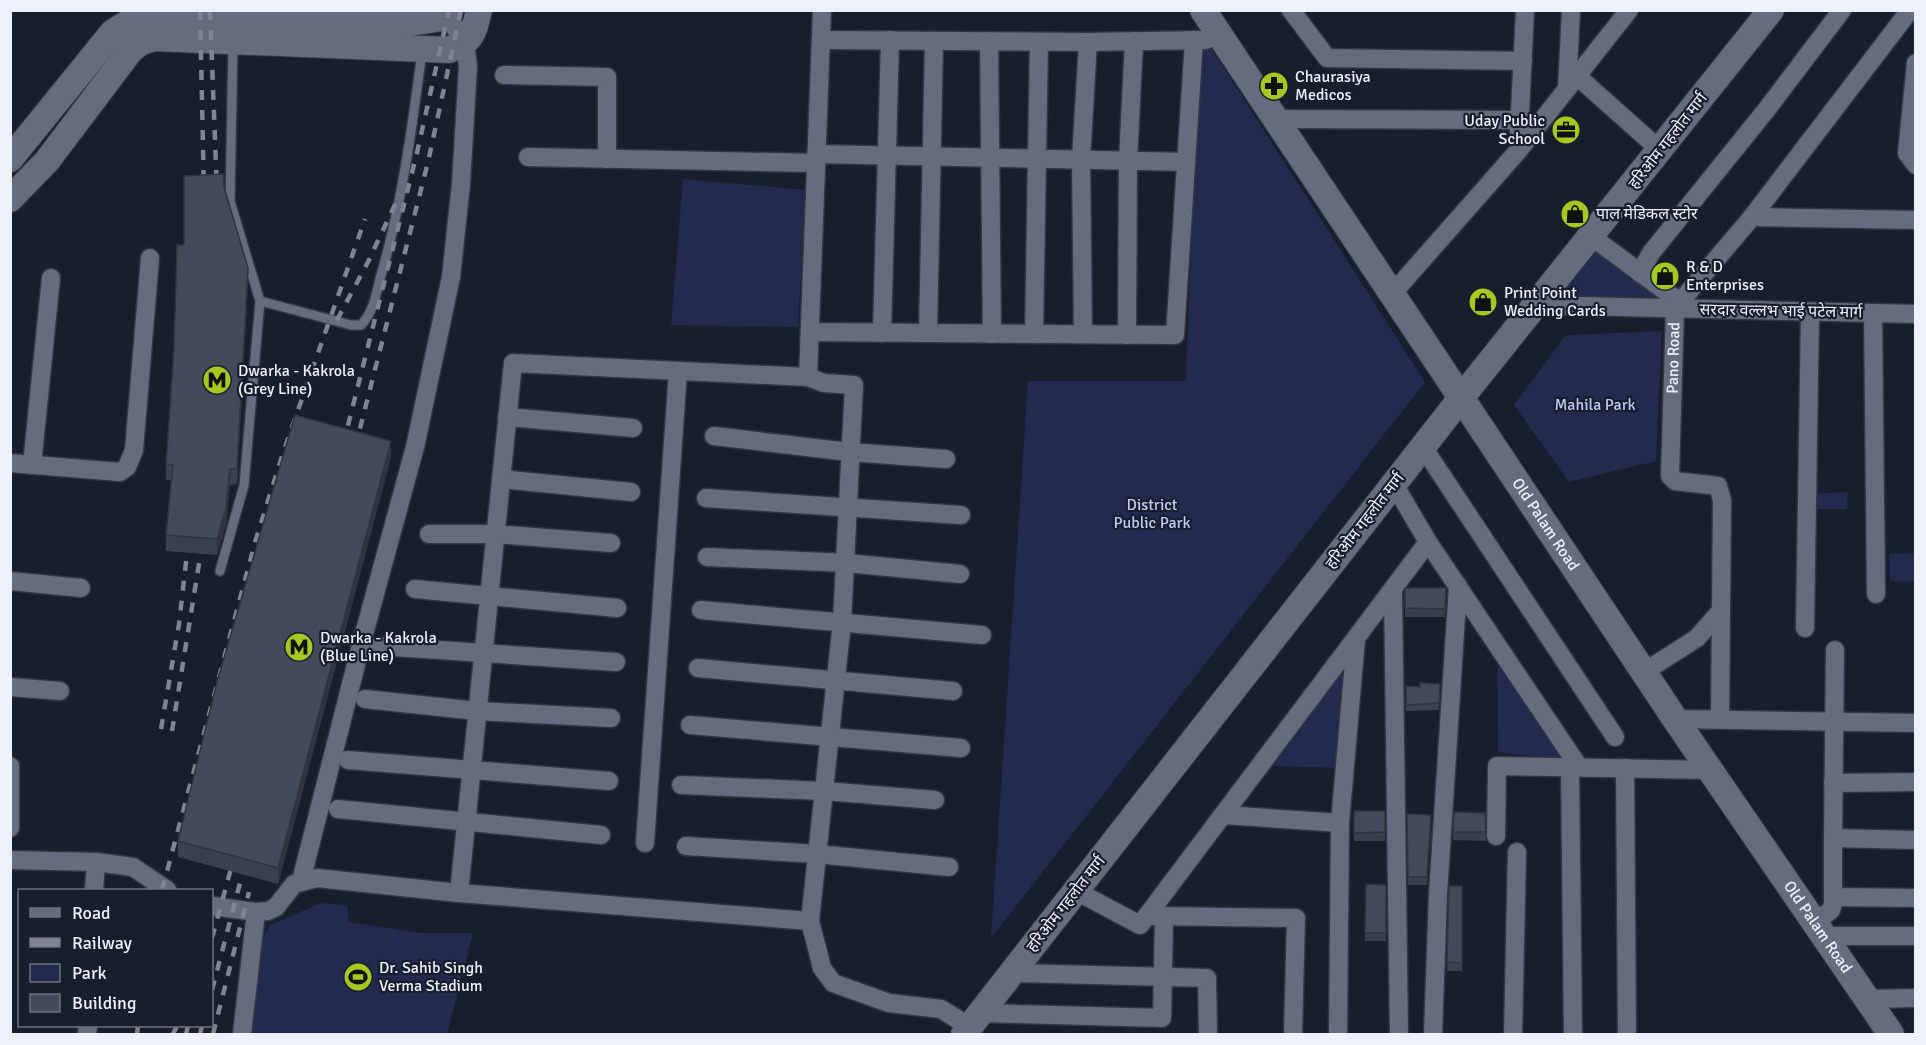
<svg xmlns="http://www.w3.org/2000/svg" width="1926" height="1045" viewBox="0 0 1926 1045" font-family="Signika,'Noto Sans Devanagari',sans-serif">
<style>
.green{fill:#222a4e}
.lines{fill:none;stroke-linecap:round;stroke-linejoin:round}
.lane-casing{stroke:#333742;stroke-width:12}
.street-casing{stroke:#333742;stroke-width:21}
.secondary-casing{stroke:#333742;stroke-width:28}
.lane{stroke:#666c7e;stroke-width:9}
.street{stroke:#666c7e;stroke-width:18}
.secondary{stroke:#666c7e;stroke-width:26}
.rail{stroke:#808491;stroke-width:4.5;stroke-dasharray:10 10;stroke-linecap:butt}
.wall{fill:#3b404e}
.shaded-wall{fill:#303440}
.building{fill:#454a5b;stroke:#303440;stroke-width:1.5}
.labels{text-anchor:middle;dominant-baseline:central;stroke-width:4.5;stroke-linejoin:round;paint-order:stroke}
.poi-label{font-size:16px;fill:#edf1fb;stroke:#191e2d;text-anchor:start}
.street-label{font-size:16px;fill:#edf1fb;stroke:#191e2d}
.park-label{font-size:16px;fill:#becbf7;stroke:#191e2d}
</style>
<rect width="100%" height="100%" fill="#191e2d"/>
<path class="green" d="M1199,29L1425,382L991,938L1028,381H1186Z
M683,179L806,190L798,327L671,325Z
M1593,248L1671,303L1555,299Z
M1662,331L1656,461L1569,482L1514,405L1566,335Z
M1848,492L1847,509H1809L1810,494Z
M1915,553V582L1890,581L1889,554Z
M1351,654L1341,768L1268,766Z
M1497,658L1569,761L1498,752Z
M321,903L347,905L349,922L421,933H473L447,1034H245L258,946L270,925Z"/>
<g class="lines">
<g class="lane-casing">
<path id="lane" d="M233,44L230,201L260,301
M220,571L244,485L260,301L351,325H361C373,313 376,295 380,279C402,204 412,128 422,52"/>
</g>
<g class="street-casing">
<g id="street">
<path d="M1291,10L1327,58L1523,61"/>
<path d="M821,40L1088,42L1206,40"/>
<path d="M989,41L992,334"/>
<path d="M1916,63L1907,153L1916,165"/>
<path d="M504,75L607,77V159"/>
<path d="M1577,76L1660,150"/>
<path d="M1567,89L1571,10"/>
<path d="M1276,119L1520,120"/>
<path d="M1519,132L1525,10"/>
<path d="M816,154L1186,162"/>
<path d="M528,157L816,163"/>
<path d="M1752,217L1916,220"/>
<path d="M1592,237L1680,302"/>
<path d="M1640,273L1651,253L1767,109L1842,10"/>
<path d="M1392,294L1518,151L1629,10"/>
<path d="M1538,305L1916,314"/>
<path d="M1873,313L1876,594"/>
<path d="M810,332L1175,335L1194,40"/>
<path d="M882,333L890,40"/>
<path d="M928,333L934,41"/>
<path d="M1034,334L1039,42"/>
<path d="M1083,334L1081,160L1088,42"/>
<path d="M1127,335L1128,161L1134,41"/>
<path d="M808,377L822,10"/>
<path d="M507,417L633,428"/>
<path d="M714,436L849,452L946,459"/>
<path d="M1423,447L1615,737"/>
<path d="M10,463L120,472L127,467L134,450L150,258"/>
<path d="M32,465L51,278"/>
<path d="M501,479L631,492"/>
<path d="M1394,484L1428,542L1579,767"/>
<path d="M706,498L961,515"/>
<path d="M429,534H495L611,543"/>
<path d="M707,557L847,563L960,574"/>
<path d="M10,581L81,588"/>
<path d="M415,589L617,608"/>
<path d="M1393,590L1399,1034"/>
<path d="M701,610L982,635"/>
<path d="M1805,628L1810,312"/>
<path d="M379,646L616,662"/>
<path d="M1835,650L1833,838L1916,840"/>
<path d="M698,668L953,691"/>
<path d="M1644,672L1697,638L1719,613"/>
<path d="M10,687L60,691"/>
<path d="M365,699L477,711L611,718"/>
<path d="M1675,719L1916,723"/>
<path id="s1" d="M1720,719L1722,500L1718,486L1675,481L1670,476L1675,308L1752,217L1910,10"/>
<path d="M690,725L961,748"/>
<path d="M348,760L609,781"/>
<path d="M10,766V828"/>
<path d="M1570,767L1573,1034"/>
<path d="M1625,768L1627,1034"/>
<path d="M1833,783L1916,782"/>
<path d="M681,785L825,791L935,800"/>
<path d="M338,809L601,835"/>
<path d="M1224,815L1340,823"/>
<path d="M1496,836L1497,766L1709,770"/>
<path d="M645,843L678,371"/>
<path d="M686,846L817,854L949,867"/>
<path d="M10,860L96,862L133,867L167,890"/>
<path d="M301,881L361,645L415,447L451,277L461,184L468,66L465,43L448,17"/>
<path d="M94,890L96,862"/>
<path d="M1076,891L1140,925L1428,542"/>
<path d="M459,893L513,363L808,377L824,383L854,385L842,622L810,921L822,968L833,983L889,1003L941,1009L970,1027"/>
<path d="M1833,897L1916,898"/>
<path d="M212,906L256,912L268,911L276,907L294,884L317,878L459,893L810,921"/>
<path d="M1152,916L1296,918L1293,1034"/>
<path d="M1815,923L1831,910L1833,904V838"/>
<path d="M1824,936H1916"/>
<path d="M1012,973L1207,978L1208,1034"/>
<path d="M1868,999L1916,998"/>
<path d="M981,1013L1162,1018L1164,917"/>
<path d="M87,1034L88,1026"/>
<path d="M242,1034L256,912"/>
<path d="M1338,1034L1340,823L1356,639"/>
<path d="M1433,1034L1438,894L1458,586"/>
<path d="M1513,1034L1517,852"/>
</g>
</g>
<g class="secondary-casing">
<g id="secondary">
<path id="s2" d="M1203,10L1675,719L1891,1034"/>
<path d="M10,159L113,32L131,21L158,15L411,23L448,17L450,10"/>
<path d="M10,199L47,161L130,51L141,42L154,38L449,50C473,40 473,35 479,10"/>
<path d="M964,1034L1461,398L1771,10"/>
</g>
</g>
<use href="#lane" class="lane"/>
<use href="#street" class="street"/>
<use href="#secondary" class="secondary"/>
<path class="rail" d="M200,10L204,192
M210,10L217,191
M337,320L368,262L400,194
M343,445L416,157L449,10
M355,448L428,162L461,10
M161,729L179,624L189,536
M172,731L203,539
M162,890L256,539L283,453L365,219
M212,938L235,854
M212,990L246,860
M137,1034L138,1026
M173,1034L177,1026
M186,1034L188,1026
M200,1034L202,1026
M213,1034L249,892"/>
</g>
<path class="wall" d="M224,187L248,284L237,484L230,485L226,524L217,555L166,551V535L171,480H166V464L174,348L184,245Z
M391,457L278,884L178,857V841Z
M1405,588L1446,597L1445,617H1405Z
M1440,684L1439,710L1406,711V686L1420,687Z
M1354,811H1385V841H1354Z
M1485,813L1486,841L1453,840V832Z
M1407,814L1431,823L1427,885H1408Z
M1366,884L1386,885V941H1365Z
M1449,886H1462V971H1447Z"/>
<path class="shaded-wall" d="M248,268V284L237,484V468Z
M391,441V457L278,884V868Z
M230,469V485L226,524L217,555V539Z"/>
<path class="building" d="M223,174L224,187L248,268L237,468L230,469L226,508L217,539L166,535L173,465L166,464L174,348L177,245H184V176Z
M295,415L391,441L278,868L178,841L217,682Z
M1405,588H1446L1445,609L1405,608Z
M1420,683L1440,684L1439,703L1406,705V686L1420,687Z
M1354,811H1385V832L1354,833Z
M1454,812L1485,813L1486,832H1453Z
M1407,814L1431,815L1427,877H1408Z
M1366,884L1386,885V933H1365Z
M1449,886H1462V963L1447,962Z"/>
<defs>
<g id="pharmacy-disc" transform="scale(1.5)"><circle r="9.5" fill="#a6c821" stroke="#191e2d"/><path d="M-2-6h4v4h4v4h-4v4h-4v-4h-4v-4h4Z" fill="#111"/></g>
<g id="office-disc" transform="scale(1.5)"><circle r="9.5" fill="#a6c821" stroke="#191e2d"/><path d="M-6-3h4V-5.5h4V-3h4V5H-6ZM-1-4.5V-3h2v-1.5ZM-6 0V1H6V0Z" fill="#111"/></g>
<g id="shop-disc" transform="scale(1.5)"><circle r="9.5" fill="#a6c821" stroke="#191e2d"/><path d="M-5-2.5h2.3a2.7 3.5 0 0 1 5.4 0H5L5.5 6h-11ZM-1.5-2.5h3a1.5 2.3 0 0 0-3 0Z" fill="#111"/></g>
<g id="metro-disc" transform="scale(1.5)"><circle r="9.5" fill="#a6c821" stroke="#191e2d"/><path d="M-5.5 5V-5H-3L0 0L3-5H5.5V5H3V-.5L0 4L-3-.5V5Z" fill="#111"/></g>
<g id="stadium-disc" transform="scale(1.5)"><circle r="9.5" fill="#a6c821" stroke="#191e2d"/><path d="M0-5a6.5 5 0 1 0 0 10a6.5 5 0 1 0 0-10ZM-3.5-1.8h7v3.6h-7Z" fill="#111"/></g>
</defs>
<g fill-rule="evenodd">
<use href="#pharmacy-disc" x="1274" y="86"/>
<use href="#office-disc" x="1566" y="130"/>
<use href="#shop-disc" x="1575" y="214"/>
<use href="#shop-disc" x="1665" y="276"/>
<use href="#shop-disc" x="1483" y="302"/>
<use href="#metro-disc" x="217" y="380"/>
<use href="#metro-disc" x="299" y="647"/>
<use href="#stadium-disc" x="358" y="977"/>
</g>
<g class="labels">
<g class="poi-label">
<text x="1295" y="77">Chaurasiya<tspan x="1295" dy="18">Medicos</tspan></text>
<text x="1545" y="121" text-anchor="end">Uday Public<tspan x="1545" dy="18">School</tspan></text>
<text x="1596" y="214">पाल मेडिकल स्टोर</text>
<text x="1686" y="267">R &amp; D<tspan x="1686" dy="18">Enterprises</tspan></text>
<text x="1504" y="293">Print Point<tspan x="1504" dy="18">Wedding Cards</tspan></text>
<text x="238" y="371">Dwarka - Kakrola<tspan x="238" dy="18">(Grey Line)</tspan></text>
<text x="320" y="638">Dwarka - Kakrola<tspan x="320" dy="18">(Blue Line)</tspan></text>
<text x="379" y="968">Dr. Sahib Singh<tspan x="379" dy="18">Verma Stadium</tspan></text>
</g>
<g class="street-label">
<text transform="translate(1668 141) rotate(-52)">हरिओम गहलोत मार्ग</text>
<text transform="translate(1781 311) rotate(1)">सरदार वल्लभ भाई पटेल मार्ग</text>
<text stroke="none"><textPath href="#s1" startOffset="402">Pano Road</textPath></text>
<text transform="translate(1365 521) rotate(-52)">हरिओम गहलोत मार्ग</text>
<text stroke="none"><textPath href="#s2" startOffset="618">Old Palam Road</textPath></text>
<text transform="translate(1066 904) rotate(-52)">हरिओम गहलोत मार्ग</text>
<text stroke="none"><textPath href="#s2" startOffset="1104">Old Palam Road</textPath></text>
</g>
<g class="park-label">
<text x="1595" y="405">Mahila Park</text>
<text x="1152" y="505">District<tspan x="1152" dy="18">Public Park</tspan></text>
</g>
</g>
<rect width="1926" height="1045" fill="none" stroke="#edf1fb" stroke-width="24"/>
<rect x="18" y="889" width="195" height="138" fill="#191e2d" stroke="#6e727f" stroke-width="1.5"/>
<rect x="30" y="908" width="30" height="9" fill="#666c7e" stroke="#6e727f" stroke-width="1.5"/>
<text x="72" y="919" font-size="18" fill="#edf1fb">Road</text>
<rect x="30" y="938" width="30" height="9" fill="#808491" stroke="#6e727f" stroke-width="1.5"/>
<text x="72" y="949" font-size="18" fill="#edf1fb">Railway</text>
<rect x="30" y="964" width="30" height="18" fill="#222a4e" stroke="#6e727f" stroke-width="1.5"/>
<text x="72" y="979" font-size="18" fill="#edf1fb">Park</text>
<rect x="30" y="994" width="30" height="18" fill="#454a5b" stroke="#6e727f" stroke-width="1.5"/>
<text x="72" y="1009" font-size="18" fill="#edf1fb">Building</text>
</svg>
